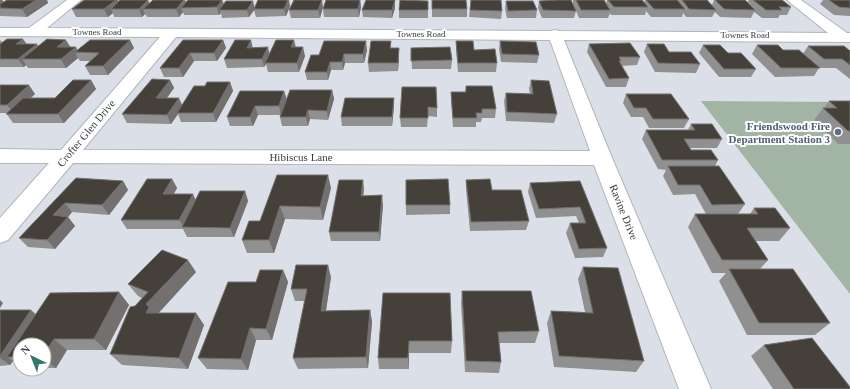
<svg xmlns="http://www.w3.org/2000/svg" width="850" height="389" viewBox="0 0 850 389" font-family="'Times New Roman',serif">
<style>
.green{fill:#a2b4a4}
.lines{fill:none;stroke-linecap:round;stroke-linejoin:round}
.minor-casing{stroke:#b1b5bc;stroke-width:2}
.minor{fill:#fff;fill-rule:evenodd}
.wall{fill:#909091}
.shaded-wall{fill:#73706f}
.building{fill:#46403b;stroke:#73706f}
.service-dot{fill:#5c6f8a;stroke:#fff;stroke-width:1.5}
.labels{text-anchor:middle;dominant-baseline:central;stroke-width:4;stroke-linejoin:round;paint-order:stroke}
.far-street-label{font-size:9px;fill:#393b3e;stroke:#fff}
.service-label{font-size:11px;font-weight:bold;fill:#4e5e75;stroke:#fff;text-anchor:end}
.street-label{font-size:11px;fill:#393b3e;stroke:#fff}
</style>
<rect width="100%" height="100%" fill="#dbdfe7"/>
<path class="green" d="M701,101L850,102V294Z"/>
<g class="lines">
<g class="minor-casing">
<path id="minor" d="M67,0H81L47,28L550,31L555,30L560,31L828,33L787,0H801L847,33H850V42L564,40L612,158L711,389H679L594,165L73,163L8,240L0,243V218L49,163H0V149L61,150L160,37L0,36V28H29ZM176,37L550,40L590,151L83,150Z"/>
</g>
<use href="#minor" class="minor"/>
</g>
<path class="wall" d="M0,0H2L4,2L7,0H47L48,3L27,17L0,16Z
M148,0L149,4L185,0L186,2L222,0L224,4L254,8L290,6L286,16L256,17L254,10L249,17L222,18L221,13L219,15H184L183,12L179,17H147L145,14L142,17H114L113,13L108,17H76L72,9L119,2Z
M360,0L361,7L359,17H324L323,9Z
M395,0V8L392,18L363,17L362,10Z
M432,0L467,9V17H432Z
M471,0L502,11L501,19L469,17Z
M573,0H604L606,4L607,0H642L644,3L645,0H707L712,5L714,0H745L747,2L749,0H782L791,7L787,15H780L778,18H762L754,12L751,18L720,17L715,12L712,17H686L683,13L682,17H651L646,11L645,15H611L610,13L608,18H579L576,11L574,18H542L538,8L539,1L573,4Z
M823,0H850V16L834,15L820,4Z
M428,1V18H399V10Z
M506,1L537,10L536,18H507L505,9Z
M323,7L320,18H291L289,10Z
M0,40L2,42L27,44L38,47H70L78,50L134,48L108,75H90L85,66L91,61H80L78,58L66,68H28L26,65L24,67H0Z
M183,40H223L226,48L217,61H194L183,77H164L160,68Z
M391,41V48L399,56L398,71L369,72L368,63Z
M456,41L474,50L497,63L496,72H458L456,50Z
M500,41L539,55L537,63L501,62L499,49Z
M589,44L640,57L637,65L621,66L629,78L626,87H606L587,52Z
M647,44L700,64L696,73L655,72L644,52Z
M703,45L728,53L756,69L751,77H719L699,53Z
M757,45L803,54L808,46L850,51V79L836,68H819L814,76L775,77L752,54Z
M296,47L305,56L299,72H268L266,64L264,67L227,68L224,59L253,48L269,55Z
M411,48L452,60L451,69H412Z
M367,50L364,63H345L343,70H331L328,80H307L305,72L319,55Z
M91,80L96,89L64,123H13L6,113H0V85L35,94L31,98H55Z
M170,80L174,88L167,98L182,105L205,86L230,82L233,91L216,122H181L178,114L171,124L127,123L122,114Z
M531,80L557,114L554,123L506,121L504,101L506,93L530,94L529,89Z
M466,86L496,109L495,118H482L481,122H476V127H453L451,101V92H465Z
M402,87L437,108V117L428,116L427,127H401L400,118Z
M332,90L334,99L328,120L310,119L308,126H282L280,117L281,115H258L253,126H230L227,117L284,91L287,100Z
M626,94L689,119L684,128H649L643,117H631L623,103Z
M829,101H850V144H838L814,120L823,108H824Z
M394,107L392,126H342L341,117Z
M691,124L722,139L717,148H689L691,150L718,160L715,166L745,204L738,214H750L754,208L790,228L779,241H756L768,260L760,269L830,323L815,335H747L719,281L726,273H712L688,227L695,214H706L695,194L673,195L663,176L666,170L658,169L642,139L646,130H688Z
M277,175L331,188L323,220L285,219L274,253H247L242,240L260,221Z
M76,178L123,181L128,190L109,215L72,212L68,217L75,226L55,249L28,247L19,238Z
M172,179L177,188L174,194L196,200L245,191L248,201L234,237H187L183,229H127L121,220Z
M466,180L492,190L529,221L526,230L470,231L466,189Z
M580,181L607,248L603,257L575,258L566,233L570,223H579L576,216L536,218L528,192L530,183Z
M364,189L363,195L383,205L380,241H331L329,232Z
M406,205H450V214L406,215Z
M583,267L644,361L636,372L554,367L547,323L551,311L585,312L578,279Z
M283,270L288,282L272,340H256L248,370L207,369L198,358L256,282Z
M196,272L158,313H196L204,325L188,369L122,365L110,354L135,306L142,298L138,296L128,284Z
M331,277L326,311L370,310L372,322L368,368L298,369L293,358L305,301H295L291,289Z
M462,291L539,331L535,343H499L501,362L499,373L465,372L461,303Z
M119,292L129,305L106,350H67L56,368H44V345H20V366L13,361L10,365L0,366V310L36,314Z
M383,293L452,341L451,353H409V369H379L378,358Z
M764,345L850,389H773L751,356Z"/>
<path class="shaded-wall" d="M0,0H2L6,6L0,8Z
M36,0H47L48,3L27,17L22,9Z
M116,0H118L121,6L111,9L113,13L108,17L104,9Z
M148,0L151,8L143,9L145,14L142,17L139,9Z
M185,0L187,7L181,8L183,12L179,17L176,9Z
M222,0L225,8L219,10L221,13L219,15L217,7Z
M288,0H289L290,6L286,16L284,9Z
M322,0L323,7L320,18L318,10Z
M360,0L361,7L359,17L358,9Z
M395,0V8L392,18V10Z
M253,1L255,9L249,17L247,10Z
M23,39L29,47L16,44Z
M66,40L71,48L57,47Z
M130,40L134,48L108,75L103,66Z
M223,40L226,48L217,61L214,53Z
M251,40L253,49L247,48Z
M294,40L296,48L291,47Z
M366,41L367,50L364,63L363,54Z
M37,44L42,53L22,59L26,65L24,67L18,59Z
M76,47L79,53L75,52L78,58L66,68L61,59Z
M268,47L270,56L265,63L266,64L264,67L262,59Z
M303,47L305,56L299,72L297,63Z
M399,48V56L398,71V63Z
M190,53L194,61L183,77L179,68Z
M344,54L345,63L343,70L342,62Z
M330,62L331,70L328,80L327,72Z
M91,80L96,89L64,123L58,114Z
M170,80L174,88L160,107L156,98Z
M230,82L233,91L216,122L213,113Z
M29,85L35,94L14,113L7,105Z
M332,90L334,99L328,120L327,111Z
M284,91L287,100L281,115L279,106Z
M179,98L183,107L177,113L178,114L171,124L167,115Z
M394,98V107L392,126V117Z
M255,106L258,115L253,126L250,117Z
M308,110L310,119L308,126L306,117Z
M328,175L331,188L323,220L320,207Z
M172,179L177,188L168,203L163,194Z
M363,180L364,189L362,205L361,196Z
M123,181L128,190L109,215L102,205Z
M245,191L248,201L234,237L230,228Z
M193,194L197,203L184,227L179,220Z
M382,195L383,205L380,241L379,232Z
M65,203L72,212L68,217L75,226L55,249L47,240L53,215Z
M280,206L285,219L274,253L269,240Z
M188,260L196,272L156,316L146,313V304Z
M328,265L331,277L324,323L321,311Z
M283,270L288,282L272,340L266,329Z
M119,292L129,305L106,350L94,339Z
M0,300L3,303L0,308Z
M31,310L41,319L7,357L13,361L10,365L0,358V356Z
M370,310L372,322L368,368L366,357Z
M196,313L204,325L188,369L179,358Z
M250,328L256,340L248,370L241,359Z
M54,339L67,350L56,368L44,359V354Z
M409,341V369L408,358Z"/>
<path class="building" d="M7,0H36L22,9L0,8V4Z
M84,0H116L104,9H72Z
M120,0H148L139,9H111Z
M153,0H184L176,9H143Z
M188,0H222L217,7L181,8Z
M258,0H288L284,9H254Z
M294,0H322L318,10H289Z
M326,0H360L358,9H323Z
M366,0H395L392,10H362Z
M400,0L428,1V10H399Z
M432,0H466L467,9H432Z
M471,0H501L502,11L470,10Z
M556,0H571L576,11L543,10L539,1Z
M576,0H604L610,10H581Z
M608,0H642L648,7H614Z
M646,0H677L685,9H654Z
M682,0H707L716,10L689,9Z
M715,0H745L755,10L724,9Z
M753,0H782L791,7H779L782,10H766Z
M829,0H850V8L839,7Z
M226,1H253L247,10H219Z
M506,1H533L537,10L508,11Z
M7,39H23L16,44H37L18,59H0V44Z
M47,39L66,40L57,47H76L61,59H22Z
M90,40H130L103,66H85L99,53L75,52Z
M183,40H223L214,53H190L179,68H160Z
M235,40H251L247,48L268,47L262,59H224Z
M276,40H294L291,47H303L297,63H265Z
M324,41H366L363,54H344L342,62H330L327,72H305L311,55H319Z
M371,41H391L390,48H399L398,63H368Z
M456,41H473L474,50L495,49L497,63H458Z
M500,41L536,42L539,55L502,54Z
M630,43L640,57H619L621,61H619L629,78L609,79L589,44Z
M647,44H664L669,52H691L700,64L658,63Z
M703,45H720L728,53H741L756,69H724Z
M757,45H778L783,50H799L820,68H781Z
M808,46H844L850,51V65L842,59H824Z
M450,47L452,60L411,61V48Z
M152,79L170,80L156,98H179L167,115L122,114Z
M73,80H91L58,114H6L23,98H55Z
M531,80L549,81L557,114L507,112L506,93L533,94Z
M207,82H230L213,113H177L194,86H205Z
M0,85H29L7,105H0Z
M466,86H492L496,109H482V113H476L477,118H453L451,92H466Z
M402,87H436L437,108L428,107V118H400Z
M290,90H332L327,111L308,110L306,117H280Z
M240,91H284L279,106H255L250,117H227Z
M626,94H671L689,119H653L646,108H634Z
M345,98H394L392,117H341Z
M829,101H850V131H848L823,108H837Z
M691,124H712L722,139H684L691,150H711L718,160H662L646,130H695Z
M668,166H719L745,204L712,205L700,185H678Z
M277,175H328L320,207L280,206L269,240H242L249,221H260Z
M76,178L123,181L102,205L65,203L53,215L68,217L47,240L19,238Z
M147,179H172L163,194H193L179,220H121Z
M448,179L450,205H406V180Z
M490,179L492,190H521L529,221L471,222L466,180Z
M339,180H363L361,196L382,195L379,232H329Z
M580,181L607,248L579,249L570,223H586L580,207L539,209L530,183Z
M200,191H245L230,228L182,227Z
M754,208H775L790,228H747L768,260H722L695,214H758Z
M162,250L188,260L146,304L149,307L146,313H196L179,358L110,354L130,307L135,306L148,292L128,284Z
M296,265H328L321,311L370,310L366,357L293,358L307,289H291Z
M583,267L618,268L644,361L559,356L551,311L593,313Z
M729,269H793L830,323H759Z
M260,270H283L266,329L250,328L241,359L198,358L228,282H256Z
M462,291H531L539,331L498,332L501,362L466,361Z
M119,292L94,339H54L44,354V345H20V357H7L50,293Z
M383,293H450L452,341H409L408,358H378Z
M0,310H31L0,356Z
M812,338L850,387V389H794L764,345Z"/>
<circle class="service-dot" cx="838" cy="132" r="4"/>
<g class="labels">
<g class="far-street-label">
<text x="97" y="32">Townes Road</text>
<text x="421" y="34">Townes Road</text>
<text x="745" y="35">Townes Road</text>
</g>
<g class="service-label">
<text x="830" y="126">Friendswood Fire<tspan x="830" dy="13">Department Station 3</tspan></text>
</g>
<g class="street-label">
<text transform="translate(86 133) rotate(-50)">Crofter Glen Drive</text>
<text x="301" y="157">Hibiscus Lane</text>
<text transform="translate(624 212) rotate(68)">Ravine Drive</text>
</g>
</g>
<g transform="translate(32 357) rotate(317)"><circle r="19" fill="#ffffff" stroke="#b0b1b2"/>
<path d="M0-3L7 15L0 10L-7 15Z" fill="#32776b"/>
<text y="-6" font-size="11" font-weight="bold" text-anchor="middle" fill="#393b3e">N</text>
</g>
</svg>
